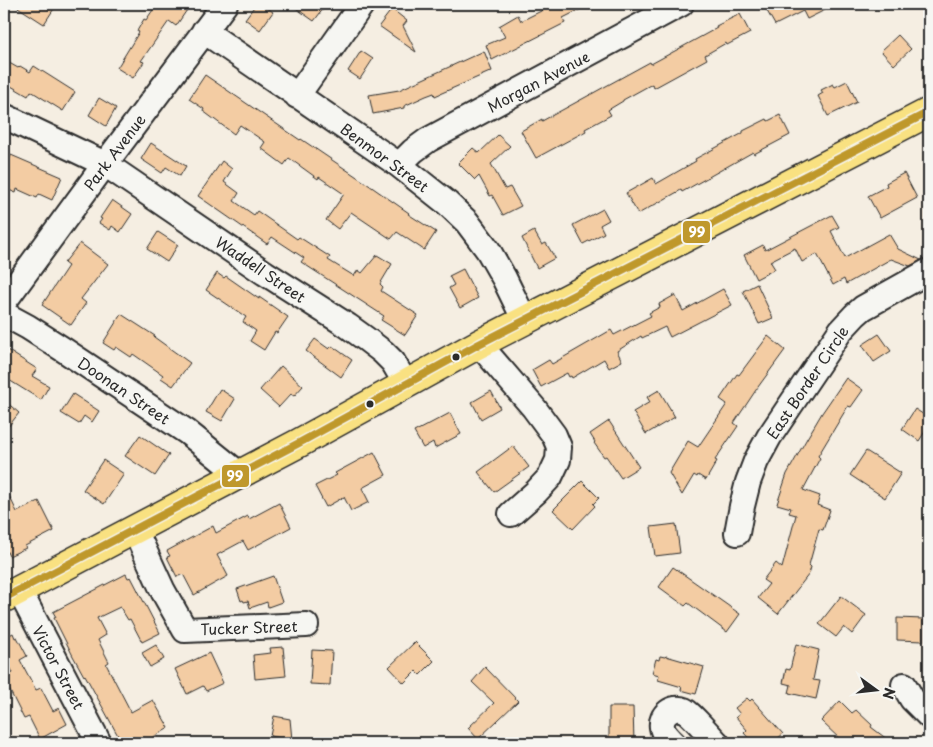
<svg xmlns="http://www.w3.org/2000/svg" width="933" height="747" viewBox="0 0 933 747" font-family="'Playpen Sans',sans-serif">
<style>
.building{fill:#f3cca3;stroke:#2b2b2b}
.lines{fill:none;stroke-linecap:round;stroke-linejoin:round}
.minor-casing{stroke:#2b2b2b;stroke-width:28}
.major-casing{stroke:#2b2b2b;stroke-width:31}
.minor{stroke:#f6f6f2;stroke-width:24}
.major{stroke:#f9e181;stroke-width:28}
.bus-1-casing{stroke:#f6f6f2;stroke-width:11}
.bus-1{stroke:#bf982c;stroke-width:8}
.bus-dot{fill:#2b2b2b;stroke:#f6f6f2;stroke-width:2}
.labels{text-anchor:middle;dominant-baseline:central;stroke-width:4;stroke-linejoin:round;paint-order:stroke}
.street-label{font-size:15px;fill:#2b2b2b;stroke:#f6f6f2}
.line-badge{stroke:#f6f6f2;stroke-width:2}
.badge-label{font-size:14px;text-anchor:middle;font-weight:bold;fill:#fff}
</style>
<rect width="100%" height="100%" fill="#f5eee2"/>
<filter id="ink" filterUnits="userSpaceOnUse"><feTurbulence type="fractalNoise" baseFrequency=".02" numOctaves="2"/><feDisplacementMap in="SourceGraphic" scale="10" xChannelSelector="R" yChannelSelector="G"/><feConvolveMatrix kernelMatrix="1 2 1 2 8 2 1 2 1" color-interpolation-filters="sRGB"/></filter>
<g filter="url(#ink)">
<path class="building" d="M13,4H57L44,24Z
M157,4H191L176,26L169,21L141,61L144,62L133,78L117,68L139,32L137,31L144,19L146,20Z
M256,4H262L273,12L260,30L245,19Z
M290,4H327L314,21Z
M555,4H591L563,18L565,23L492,60L486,45L505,37L499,26L518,15L521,21Z
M763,4H837L807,19L803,11L775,25Z
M392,9L407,21L403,26L416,52L379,26Z
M740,14L750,33L727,45L726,43L705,55L707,59L654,88L652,84L623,100V101L608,110L611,115L585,129L586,131L536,158L521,131L542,119V121L650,62L651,64L717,28L716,26Z
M898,35L911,49L894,65L881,51Z
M361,51L373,59L360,79L348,71Z
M484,51L492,71L435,96L434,93L426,96L404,106V108L373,114L369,95L399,90Z
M4,60L18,68L20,66L30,72L34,66L75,92L63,111L31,91L28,96L4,82Z
M205,75L300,140L301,139L363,181L409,213L408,214L436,232L424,250L397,232L391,239L351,212L338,229L326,220L344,194L319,177L318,179L289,158L284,165L261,148L265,142L240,125L234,134L203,111L204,109L189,99Z
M847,81L857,102L828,116L818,96L823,93L821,90L833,84L835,87Z
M99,98L116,108L106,126L89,115Z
M780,115L790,135L754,154L753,152L682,192L681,190L638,214L626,193L653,178L656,184L696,161L695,159L743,133V131L767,119L768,121Z
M498,135L510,146L491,164L505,189L510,187L521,206L503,215L492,195L490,196L479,176L475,180L458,163L473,148L479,153Z
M151,143L186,166L180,176L166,167L162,173L141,159Z
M11,155L62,177L52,200L39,194L37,198L17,189L16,193L4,188V172Z
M222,161L232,169L224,182L239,193L234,201L254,215L257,211L297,239L299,237L330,257L328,260L354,276L358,270L362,273L377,255L392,264L380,284L383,287L381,291L418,315L405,335L381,320L384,316L301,262L304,258L272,237L267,244L198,196Z
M904,173L917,198L880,218L868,196L887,186L886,183Z
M112,200L132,214L120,232L112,226L110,230L99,223L102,219L100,218Z
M603,209L609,220L600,225L604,233L583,244L573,225Z
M832,215L839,227L831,231L845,258L889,234L898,249L921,260L910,266L891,259L846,284L844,279L833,285L817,254L802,262L795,248L770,261L775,269L756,279L744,255L763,245L765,250Z
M534,231L542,245L546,243L555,258L537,268L522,238Z
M158,232L178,245L167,262L147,249Z
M80,243L108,264L81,299L86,303L71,325L42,305L68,266L64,263Z
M463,269L478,298L460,308L449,288L454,285L449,276Z
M217,273L224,278L226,276L259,299V297L288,317L277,333L275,332L264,350L250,341L256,331L243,322L246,317L206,290Z
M757,284L773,318L759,324L743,291Z
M723,289L732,305L670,337L665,327L642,338L641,336L617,351L622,361L609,368L604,359L572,378L571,376L569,377L567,373L541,387L532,370L549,360L552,364L611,330L614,335L651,316L649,313L660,307L659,304L675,295L683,311Z
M121,314L155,336L154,337L190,363L173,386L161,378L163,375L133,354L131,357L116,347L114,350L103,343Z
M879,334L891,351L874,362L862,345Z
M768,336L785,350L758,387L734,423L738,426L715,460L717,461L706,480L698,475L697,477L694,475L682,495L669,473L688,441L698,447L727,404L720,399L737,374L739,375Z
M315,339L329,349L332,346L352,360L341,377L306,351Z
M4,348L37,369L32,376L49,386L41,400L4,377Z
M281,366L303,386L294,396L291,394L279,407L260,390Z
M846,378L863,390L851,407L848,406L818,456L820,458L803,490L820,496L817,505L830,510L823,530L819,529L809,565L811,567L809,574L778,614L758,598L769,584L763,580L776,563L782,568L796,515L789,513L791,508L777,504L787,474L806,440L822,413Z
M220,389L235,399L222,421L206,412Z
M659,390L675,417L646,434L633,412L650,402L647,397Z
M491,391L500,408L481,419L472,402Z
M73,394L99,411L92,422L84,416L79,424L61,413Z
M4,400L19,413L4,432Z
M915,409L929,418V425L919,441L902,429Z
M450,413L461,434L435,448L433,442L423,448L414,432Z
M609,421L639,467L621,478L606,456L604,457L594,443L595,442L590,434Z
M140,435L169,455L155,476L125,456Z
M513,446L529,467L494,492L478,472Z
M866,451L901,473L885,498L850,475Z
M374,452L386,475L362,488L369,502L351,511L344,497L326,507L315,486L337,475L335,473Z
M103,460L124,474L104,504L83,490Z
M582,481L599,498L593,504L595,506L573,529L553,510Z
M4,485L17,512L39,501L54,531L25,546L26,548L9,556L4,546Z
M279,503L291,527L248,550L243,541L217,555L228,576L194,595L183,574L177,577L167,557L170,556L167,551L213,526L216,533L248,516L249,519Z
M676,524L680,553L655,556L651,527Z
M673,567L740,614L727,632L688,603L685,606L659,587Z
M126,574L128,578L131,577L160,633L142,642L130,619L128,620L120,607L97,618L106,635L98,640L109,662L106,664L131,712L153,700L169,728L143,743H122L85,675L84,676L73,656L54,618L56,617L53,612Z
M273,576L282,602L268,607L267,602L250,608L248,601L244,602L243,600L241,601L237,589Z
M841,596L866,615L852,634L844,627L836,637L819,624Z
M897,618L923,619V641L897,640Z
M13,633L15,638L17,637L27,656L20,660L36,690L41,688L53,711L59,708L67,724L40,739L29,717L24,719L4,679V678L13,673L4,655V638Z
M415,642L434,661L420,675L416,671L404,683L389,667Z
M796,644L819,650L813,680L820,681L816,699L789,693L791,685L783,683L786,669L790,670Z
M156,645L164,659L150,667L142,653Z
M283,647L286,676L255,679L253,655L271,653L270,648Z
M312,650L332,651L330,685L310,684Z
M209,653L223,683L206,691L203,686L187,694L175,669Z
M660,656L665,657L666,656L704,667L696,694L681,690L682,687L658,680L659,675L652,673L656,659L659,660Z
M485,667L518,701L478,739L468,728L494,703L472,682Z
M747,698L750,701L752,699L783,734L772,743H753L744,733L747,730L736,717L740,714L735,708Z
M840,701L852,713L856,710L872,725L871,727L892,743H844L821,721Z
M609,707H633L634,743H609Z
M274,716L290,719L292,740L270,736Z"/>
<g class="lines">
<g class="minor-casing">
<path id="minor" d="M204,31L399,165L447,203L467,222L488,250L504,278L525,321
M297,96L362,4
M4,116L105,164L265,273L348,326L366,339L383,352L393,362L406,384
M399,165L413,151L428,140L681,4
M4,302L105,164L225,4
M4,314L28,327L64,350L187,432L239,474
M479,344L534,408L554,435L559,447L558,460L550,477L536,492L511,514
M135,530L163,591L185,630L306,625
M737,533L742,506L748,482L756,461L769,437L841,330L855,315L863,308L929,271
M19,590L99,743
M904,685L912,699L929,716
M673,743C669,739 663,734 662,727C660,715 673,705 684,710C691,713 710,736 717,743"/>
</g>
<g class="major-casing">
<path id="major" d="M4,598L299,443L479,344L929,112"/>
</g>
<use href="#minor" class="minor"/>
<use href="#major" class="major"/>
<g class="bus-1-casing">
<path id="bus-1" d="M4,598L299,443L479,344L929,112"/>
</g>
<use href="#bus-1" class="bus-1"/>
</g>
</g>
<g class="bus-dot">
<circle cx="456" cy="357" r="4.5"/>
<circle cx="370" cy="404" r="4.5"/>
</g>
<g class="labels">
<g class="street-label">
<text transform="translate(538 81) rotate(-28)">Morgan Avenue</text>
<text transform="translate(114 152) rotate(-53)">Park Avenue</text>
<text transform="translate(385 157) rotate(36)">Benmor Street</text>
<text transform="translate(261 269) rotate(34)">Waddell Street</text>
<text transform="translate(807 382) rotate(-56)">East Border Circle</text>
<text transform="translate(124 390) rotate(34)">Doonan Street</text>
<text transform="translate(249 627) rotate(-2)">Tucker Street</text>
<text transform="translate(59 667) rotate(62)">Victor Street</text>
</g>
</g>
<g class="line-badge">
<rect x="682" y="220" width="29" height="24" rx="5" fill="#bf982c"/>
<rect x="221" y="464" width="29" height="24" rx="5" fill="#bf982c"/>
</g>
<g class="badge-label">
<text x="697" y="237">99</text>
<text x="235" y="481">99</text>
</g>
<rect width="933" height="747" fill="none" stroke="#f6f6f2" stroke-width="20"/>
<rect x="10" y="10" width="913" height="727" fill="none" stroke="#2b2b2b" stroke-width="2" filter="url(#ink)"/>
<g transform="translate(876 690) rotate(105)" stroke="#f6f6f2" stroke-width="4" paint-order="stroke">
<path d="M0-4L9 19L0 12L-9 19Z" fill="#2b2b2b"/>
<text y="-8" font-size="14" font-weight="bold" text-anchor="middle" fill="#2b2b2b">N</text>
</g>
</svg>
